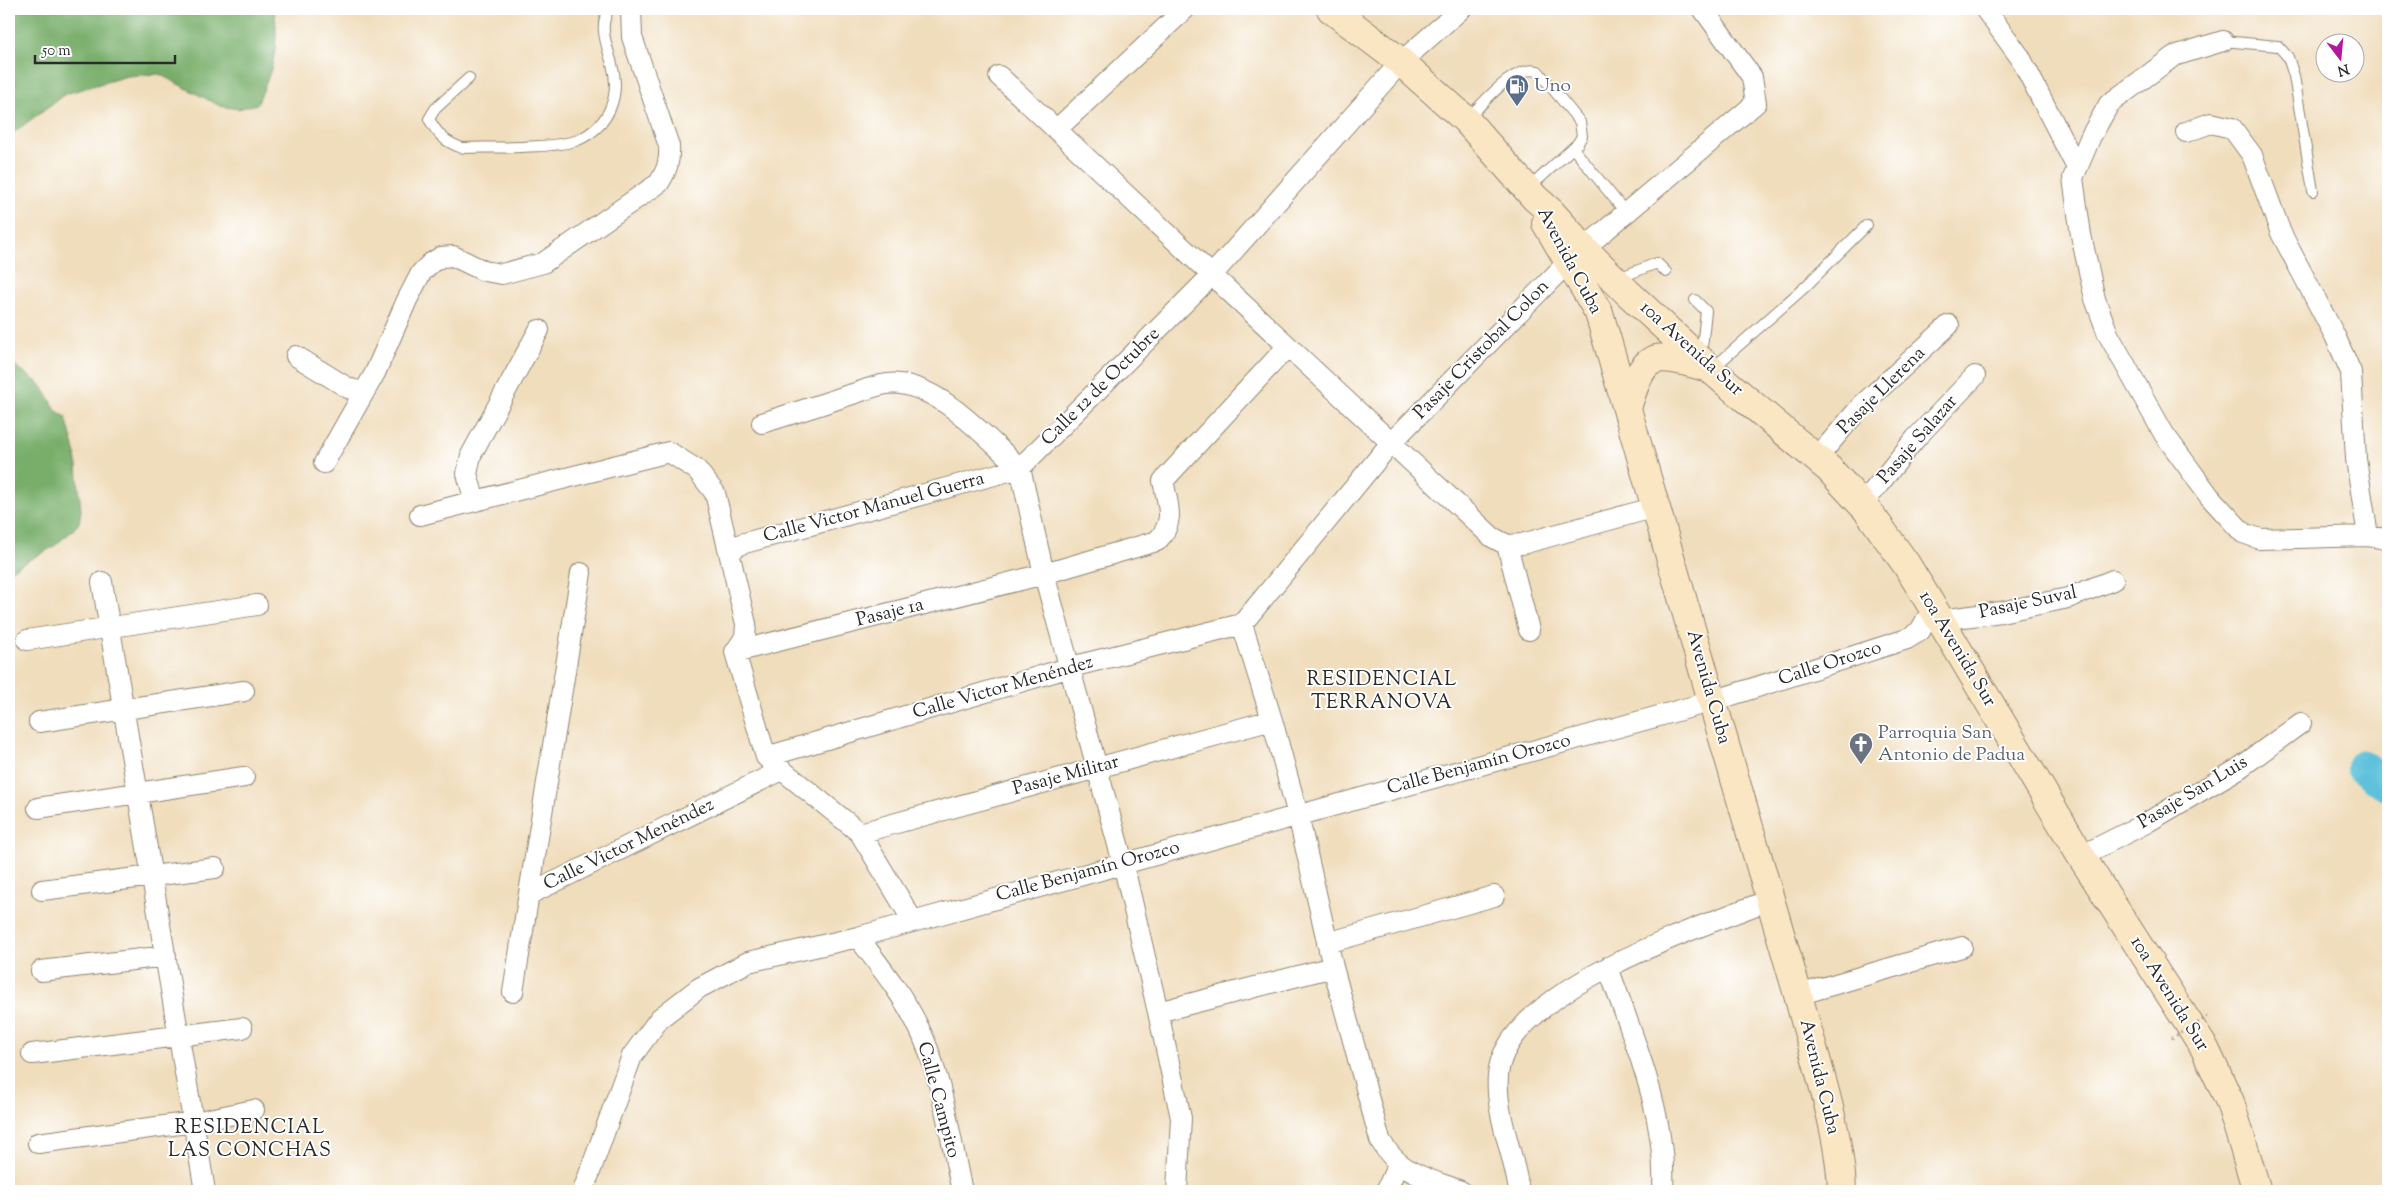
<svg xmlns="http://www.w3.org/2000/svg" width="2397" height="1200" viewBox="0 0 2397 1200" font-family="'Sorts Mill Goudy',serif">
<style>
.forest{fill:#78ae6b;stroke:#526c4b}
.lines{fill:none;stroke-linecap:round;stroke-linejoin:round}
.river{stroke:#5dc1db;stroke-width:34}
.lane-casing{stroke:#8e8474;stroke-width:12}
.street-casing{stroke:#8e8474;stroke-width:22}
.secondary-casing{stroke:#8e8474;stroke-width:30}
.lane{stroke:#fff;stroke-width:10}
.street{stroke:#fff;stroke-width:20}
.secondary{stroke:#fbe6c4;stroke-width:28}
.path-bridge{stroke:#8e8474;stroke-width:3;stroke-dasharray:1 4;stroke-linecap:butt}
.labels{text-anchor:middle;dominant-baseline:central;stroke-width:4;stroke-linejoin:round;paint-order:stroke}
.service-label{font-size:19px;fill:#4e5e75;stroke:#fff;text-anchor:start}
.street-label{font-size:19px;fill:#2b2b2b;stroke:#fff}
.worship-label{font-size:19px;fill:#5b616d;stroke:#fff;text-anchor:start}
.neighbourhood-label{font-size:20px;letter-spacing:1px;fill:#2b2b2b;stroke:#fff}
</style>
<rect width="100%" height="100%" fill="#fff"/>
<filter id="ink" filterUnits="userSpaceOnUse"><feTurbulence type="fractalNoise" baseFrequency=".02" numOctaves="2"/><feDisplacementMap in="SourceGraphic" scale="10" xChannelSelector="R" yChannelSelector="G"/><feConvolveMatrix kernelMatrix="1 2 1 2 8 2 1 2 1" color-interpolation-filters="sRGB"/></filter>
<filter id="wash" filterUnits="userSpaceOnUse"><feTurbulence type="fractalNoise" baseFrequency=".0096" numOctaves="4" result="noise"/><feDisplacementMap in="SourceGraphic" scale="20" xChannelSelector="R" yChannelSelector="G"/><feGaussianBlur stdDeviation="1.12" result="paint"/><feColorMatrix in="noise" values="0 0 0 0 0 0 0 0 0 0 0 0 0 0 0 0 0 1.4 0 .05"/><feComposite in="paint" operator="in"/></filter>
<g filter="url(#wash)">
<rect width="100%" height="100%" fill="#f0ddbc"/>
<path class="forest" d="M9,9H274C280,46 273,70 257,104L238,109L220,106L159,74L127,76L65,94L9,136Z
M9,361L41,385L57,411L66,417L76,455L81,511L79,523L72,531L53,547L14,568L9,573Z"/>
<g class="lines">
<path class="river" d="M2363,767L2388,785"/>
</g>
</g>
<g filter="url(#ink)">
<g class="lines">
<g class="lane-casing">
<path id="lane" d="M2223,41L2278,46L2288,57L2294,76L2313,191
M469,78L435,109L429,119C438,135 445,142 462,148C490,147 554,149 578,140C609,126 621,96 612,64C607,45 598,26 609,9
M1467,119C1483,104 1514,64 1538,71L1580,122L1582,136L1578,143L1528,189
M1573,148L1626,213
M1616,279L1657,263L1666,272
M1695,300L1706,311L1701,357
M1712,369L1805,287L1867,225"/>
</g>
<g class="street-casing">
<path id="street" d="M1985,9L2020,57L2077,168
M2223,41L2174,56L2109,104L2091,136L2073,178L2081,235L2095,299L2108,334L2164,434L2210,497L2243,533L2260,539L2368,536L2388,539
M999,76L1492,537L1507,545L1522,544L1656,507
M1057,129L1185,9
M2186,132L2211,123L2232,128L2252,155L2281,233L2335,336L2351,372L2356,459L2368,536
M296,356L348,388L357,391L364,390
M762,423C791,414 820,405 849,395C864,391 884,381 900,384C944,389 988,440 1020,468
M1817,458L1863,404L1949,325
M324,463L375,373L407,300L421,273L431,263L441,257L453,256L484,271L502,274L543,263L659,183C667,170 670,161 669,146L632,37L631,9
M1020,468L1044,574L1123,863L1158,1012L1181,1118L1177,1191
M475,501L467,474L471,455L539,330
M1862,505L1916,438L1975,376
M420,515L669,452L697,470L715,493L746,624L745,637L735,652L766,757L860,833L913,921
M1507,545L1529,630
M730,551L741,544L1020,468L1212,275L1401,62L1461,9
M102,582L205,1191
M1941,620L2001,612L2068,598L2113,580
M1242,624L1390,444L1568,262L1756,103L1752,77L1703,9
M1242,624L1272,720L1298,815L1333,967L1380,1140C1399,1174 1427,1178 1461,1191
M27,640L257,605
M735,652L1044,574L1157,541C1176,522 1168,505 1163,481L1287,347
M39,722L244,691
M766,757L1071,667L1242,624
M38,808L244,777
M860,833L1272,720
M2081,856L2146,823L2238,769L2301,723
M42,890L215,868
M530,894L782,770
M858,937C878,964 900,991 916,1022C941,1069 950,1138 962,1191
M1327,943L1494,896
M1608,967C1633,1038 1667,1114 1663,1191
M41,971L166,956
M513,992L581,573
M1798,995L1962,947
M1158,1012L1333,967
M32,1054L242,1028
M38,1143L194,1122L254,1110
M583,1191L632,1056L660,1018L699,988L748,962L858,937L1713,701L1907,639L1920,631L1933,608
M1386,1191L1398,1164
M1519,1191C1514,1153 1495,1114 1498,1076C1503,991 1701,927 1769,900"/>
</g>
<g class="secondary-casing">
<path id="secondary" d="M1331,9L1401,62L1466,120L1535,198L1551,212L1584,249L1627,292L1709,368L1829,469L1868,511L1906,564L1933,608L2081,856L2205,1049L2230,1102L2257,1191
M1546,223L1599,313L1798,995C1814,1056 1840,1129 1842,1191
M1627,408C1644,353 1650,351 1705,367"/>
</g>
<use href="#lane" class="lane"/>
<use href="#street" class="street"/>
<use href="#secondary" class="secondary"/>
<path class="path-bridge" d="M2172,1038L2209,1016"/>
</g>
</g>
<defs>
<g id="fuel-pin" transform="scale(1.25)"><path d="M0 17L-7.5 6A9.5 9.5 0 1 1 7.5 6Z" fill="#5c6f8a" stroke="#fff"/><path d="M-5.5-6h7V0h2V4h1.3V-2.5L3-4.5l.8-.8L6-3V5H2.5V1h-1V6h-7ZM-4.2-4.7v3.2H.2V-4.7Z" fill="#fff"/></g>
<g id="church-pin" transform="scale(1.25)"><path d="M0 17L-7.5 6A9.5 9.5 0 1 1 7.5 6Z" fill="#6b7280" stroke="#fff"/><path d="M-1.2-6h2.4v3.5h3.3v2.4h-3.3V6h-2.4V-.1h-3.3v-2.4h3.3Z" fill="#fff"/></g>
</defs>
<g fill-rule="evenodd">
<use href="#fuel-pin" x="1517" y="86"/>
<use href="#church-pin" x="1861" y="744"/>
</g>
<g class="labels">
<g class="service-label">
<text x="1534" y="86">Uno</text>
</g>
<g class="street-label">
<text transform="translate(1569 261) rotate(62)">Avenida Cuba</text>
<text transform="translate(1691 349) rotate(42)">10a Avenida Sur</text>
<text transform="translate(1482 350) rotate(-46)">Pasaje Cristobal Colon</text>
<text transform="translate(1101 387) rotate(-45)">Calle 12 de Octubre</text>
<text transform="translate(1882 391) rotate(-45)">Pasaje Llerena</text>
<text transform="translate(1918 440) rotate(-49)">Pasaje Salazar</text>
<text transform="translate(874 508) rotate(-15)">Calle Victor Manuel Guerra</text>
<text transform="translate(2028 603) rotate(-12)">Pasaje Suval</text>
<text transform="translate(890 613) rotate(-14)">Pasaje 1a</text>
<text transform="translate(1957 649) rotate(59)">10a Avenida Sur</text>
<text transform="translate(1830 664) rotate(-18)">Calle Orozco</text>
<text transform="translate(1708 687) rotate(74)">Avenida Cuba</text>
<text transform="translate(1003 688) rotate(-16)">Calle Victor Menéndez</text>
<text transform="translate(1479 765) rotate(-15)">Calle Benjamín Orozco</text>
<text transform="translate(1066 776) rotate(-15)">Pasaje Militar</text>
<text transform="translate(2193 793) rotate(-31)">Pasaje San Luis</text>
<text transform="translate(629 845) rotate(-26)">Calle Victor Menéndez</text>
<text transform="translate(1088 872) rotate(-15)">Calle Benjamín Orozco</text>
<text transform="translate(2169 994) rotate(58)">10a Avenida Sur</text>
<text transform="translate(1819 1077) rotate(76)">Avenida Cuba</text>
<text transform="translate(938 1100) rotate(75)">Calle Campito</text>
</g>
<g class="worship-label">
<text x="1878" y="733">Parroquia San<tspan x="1878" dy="22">Antonio de Padua</tspan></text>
</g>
<g class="neighbourhood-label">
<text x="1382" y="680">RESIDENCIAL<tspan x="1382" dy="23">TERRANOVA</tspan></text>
<text x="250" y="1128">RESIDENCIAL<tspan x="250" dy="23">LAS CONCHAS</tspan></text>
</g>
</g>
<rect width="2397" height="1200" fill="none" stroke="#fff" stroke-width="30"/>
<g transform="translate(2340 58) rotate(164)"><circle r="24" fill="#ffffff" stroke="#aaaaaa"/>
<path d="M0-4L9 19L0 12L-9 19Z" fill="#b5179e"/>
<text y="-8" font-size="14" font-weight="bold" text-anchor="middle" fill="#2b2b2b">N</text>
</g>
<path d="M35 55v8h140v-8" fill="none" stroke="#2b2b2b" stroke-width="2.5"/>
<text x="42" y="55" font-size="15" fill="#2b2b2b" stroke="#ffffff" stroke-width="4" paint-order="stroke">50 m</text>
</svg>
